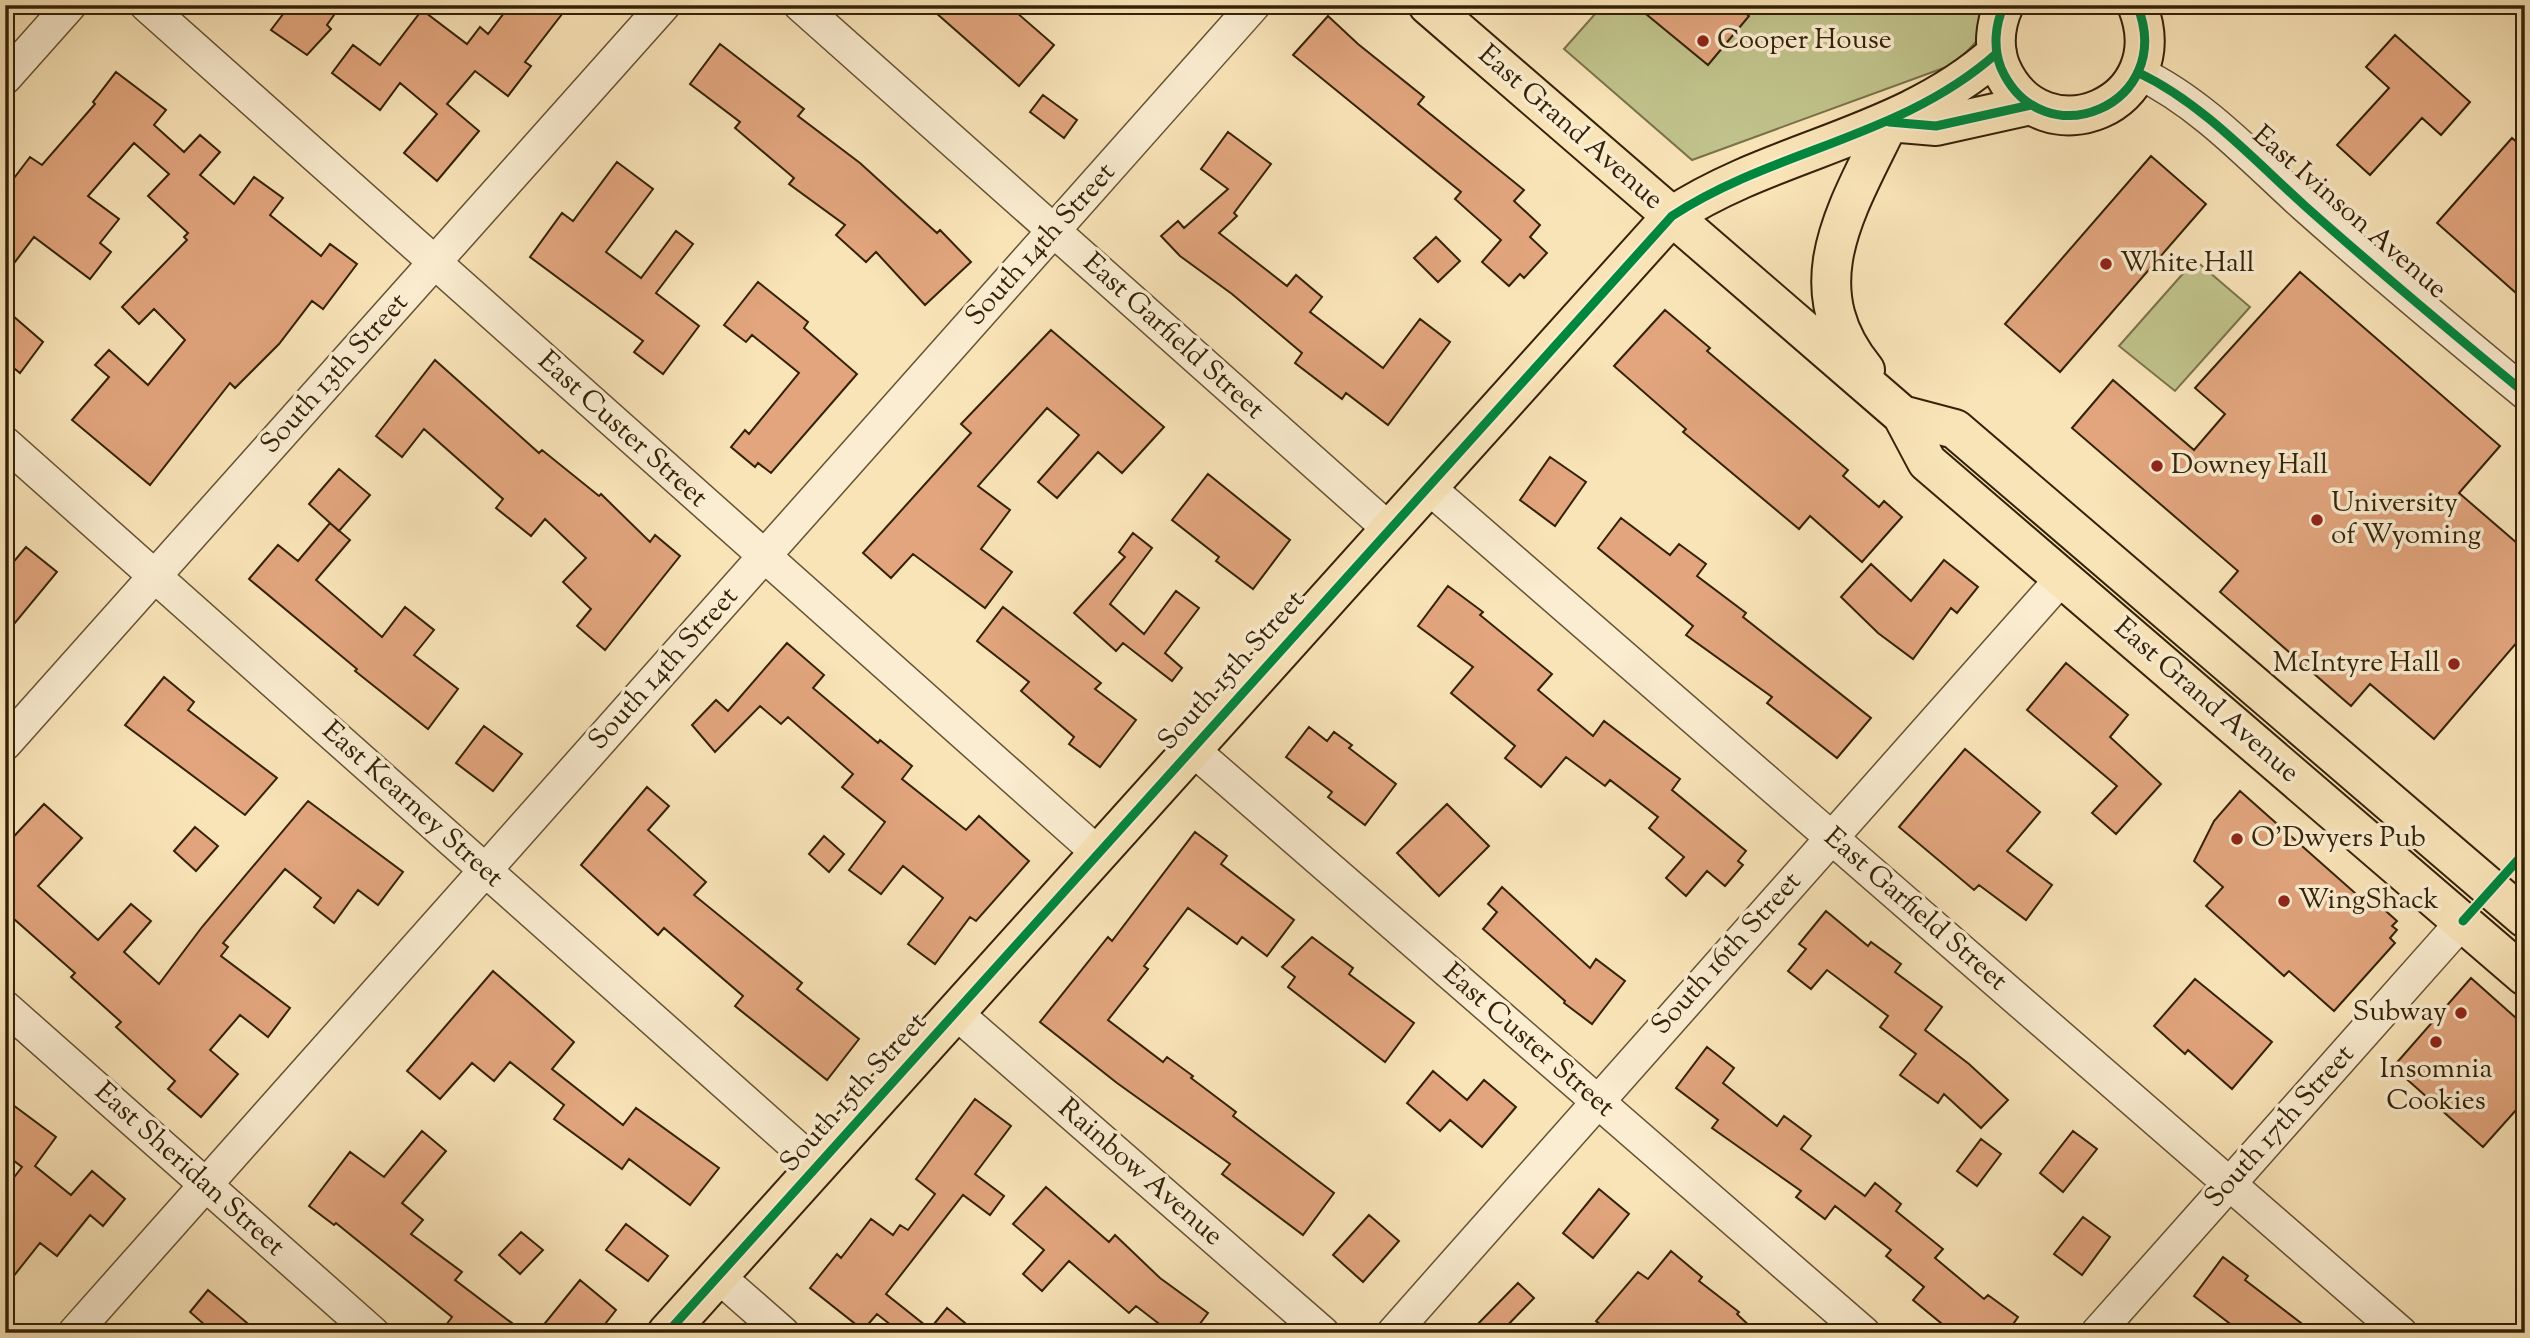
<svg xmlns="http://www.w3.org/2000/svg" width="2530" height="1338" viewBox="0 0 2530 1338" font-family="'Sorts Mill Goudy',serif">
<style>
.green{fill:#c1c38c;stroke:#7a724a;stroke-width:2}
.building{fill:#e2a57e;stroke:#342207;stroke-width:2}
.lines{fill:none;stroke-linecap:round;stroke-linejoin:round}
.minor-casing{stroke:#655233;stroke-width:35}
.major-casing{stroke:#342207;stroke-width:42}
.minor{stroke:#fbedd1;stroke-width:32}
.major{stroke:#f9e4b8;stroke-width:38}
.cycleway-casing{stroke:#fbedd1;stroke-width:13}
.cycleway{stroke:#00873e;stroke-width:9}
.poi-dot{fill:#8f2418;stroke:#fbedd1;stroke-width:2.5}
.labels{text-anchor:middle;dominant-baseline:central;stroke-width:7;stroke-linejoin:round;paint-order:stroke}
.poi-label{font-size:28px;fill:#342207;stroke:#fbedd1;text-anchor:start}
.street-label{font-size:28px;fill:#342207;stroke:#fbedd1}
</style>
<rect width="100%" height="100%" fill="#f9e4b8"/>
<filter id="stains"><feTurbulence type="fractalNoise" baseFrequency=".00286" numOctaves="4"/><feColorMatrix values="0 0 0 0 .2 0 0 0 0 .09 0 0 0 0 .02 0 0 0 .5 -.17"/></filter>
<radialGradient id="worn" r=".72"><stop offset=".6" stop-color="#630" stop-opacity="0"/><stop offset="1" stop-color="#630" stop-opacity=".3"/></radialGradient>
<path class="green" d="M1603,5H1988C1983,38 1976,46 1949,66L1692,160L1564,49Z
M2195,260L2250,307L2175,391L2119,346Z"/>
<path class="building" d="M290,5H341L327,25L331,29L307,55L271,30Z
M510,5H569L525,62L531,66L508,96L475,71L447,104L479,131L437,181L404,153L437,114L400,83L380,110L332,73L353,45L380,65L422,10L467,44L480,27L488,34Z
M927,5H1008L1054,45L1019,86Z
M1635,5H1736L1749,16L1708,65Z
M1328,16L1358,44L1424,97L1418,104L1524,190L1514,201L1540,225L1530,237L1547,253L1524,278L1520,274L1509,286L1482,262L1501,240L1455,199L1461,192L1293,55Z
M2395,35L2470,102L2441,135L2422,118L2370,175L2337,145L2389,88L2366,67Z
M720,44L804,109L798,116L860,163L937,233L940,230L971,262L925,305L876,252L866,262L836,235L845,225L789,184L794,178L735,128L740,122L690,84Z
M116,72L166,110L154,125L184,152L200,135L220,152L200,175L234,204L254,177L283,198L270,215L321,256L330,244L357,264L323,309L312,301L279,344L235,388L230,383L150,485L72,420L109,377L95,365L109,350L148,385L185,340L154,309L139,324L122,307L187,240L184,237L188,233L148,196L169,174L134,143L88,196L119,219L100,243L111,252L90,279L34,237L5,275V190L30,157L42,165L95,104L93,102Z
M1043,95L1077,120L1064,138L1030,112Z
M1228,132L1271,164L1234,213L1237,216L1219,233L1287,286L1296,275L1322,297L1310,312L1383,368L1420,319L1450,342L1388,425L1346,393L1342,399L1295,363L1302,353L1232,294L1180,256L1161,236L1178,221L1184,228L1228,189L1201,169Z
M2512,138L2525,149V301L2437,223Z
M2151,156L2206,204L2060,372L2005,324Z
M617,162L653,189L606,252L641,278L676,231L693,244L656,293L699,326L663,374L634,352L643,341L530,257L562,213L573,221Z
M1436,237L1460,261L1438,282L1414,258Z
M2300,272L2500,446L2459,493L2525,550V633L2434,739L2370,684L2351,706L2220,592L2238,571L2072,428L2113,380L2194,450L2225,414L2195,388Z
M758,282L808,322L804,328L857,374L771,473L758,463L755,467L731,447L745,430L749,434L799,373L752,335L746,342L724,325Z
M5,309L43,342L20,373L5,361Z
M1665,310L1710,348L1707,351L1848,470L1843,476L1879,507L1884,501L1902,517L1862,562L1810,516L1799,529L1683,432L1686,429L1614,366Z
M1051,330L1164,427L1122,473L1098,452L1057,498L1038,482L1079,435L1047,408L978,486L1010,510L981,549L1012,572L985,608L913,554L891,578L863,553L971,433L961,424Z
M435,360L539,453L542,450L599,496L601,494L650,542L655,535L680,556L605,650L577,626L591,609L563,582L586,558L545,519L531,536L496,508L503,499L424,429L402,457L376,436Z
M1550,457L1586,482L1555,526L1520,500Z
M339,469L370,495L339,531L309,504Z
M1208,474L1290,540L1253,589L1216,561L1219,557L1172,520Z
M1621,518L1670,555L1679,544L1706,564L1697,576L1746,613L1743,617L1871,718L1837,758L1767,703L1772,697L1686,635L1693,626L1598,548Z
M330,523L350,540L316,580L382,637L405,607L434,630L414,655L458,689L428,729L355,671L357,669L249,579L278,545L298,561Z
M1133,533L1152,548L1110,604L1144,634L1176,591L1199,608L1165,653L1182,668L1172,681L1123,643L1116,651L1074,613L1125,557L1119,552Z
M26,547L57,572L5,635V572Z
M1944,560L1978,587L1957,613L1951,608L1913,659L1878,633L1841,597L1871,564L1911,601Z
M1448,586L1483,612L1480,615L1552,674L1538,690L1593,736L1604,721L1680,779L1672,790L1746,851L1738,861L1743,865L1725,886L1707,871L1686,896L1666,878L1684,857L1649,828L1658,817L1610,780L1605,786L1566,757L1541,787L1505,758L1515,746L1451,693L1473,667L1418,626Z
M1003,607L1101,683L1095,689L1136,720L1100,767L1069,744L1074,737L1021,691L1029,682L977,641Z
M787,643L824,675L813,688L878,743L880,740L912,766L902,779L966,830L979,816L1029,861L976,921L970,917L935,964L908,944L943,898L903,866L881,894L849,870L885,822L842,787L853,774L788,717L781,724L760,706L715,752L692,725L716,700L728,711Z
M2066,663L2128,715L2110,737L2161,784L2116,834L2092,813L2117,786L2027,710Z
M164,677L194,702L188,710L277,778L245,815L125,725Z
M484,726L522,754L493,791L456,763Z
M1309,727L1327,741L1334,732L1352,745L1349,748L1396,784L1365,825L1328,797L1332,792L1286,757Z
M1965,749L2040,812L2007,851L2052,885L2026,920L1979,885L1974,890L1899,827Z
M647,787L669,806L648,830L706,882L694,895L802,983L797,989L859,1039L827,1080L735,1006L743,996L664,928L658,935L581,865Z
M2240,791L2373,909L2378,904L2397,921L2392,926L2397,930L2390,938L2395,943L2334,1011L2289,971L2284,976L2206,906L2223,887L2194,861L2214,821Z
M308,801L403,872L378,905L358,890L334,923L314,907L321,898L285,869L223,943L228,947L221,956L290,1008L268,1037L240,1015L210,1050L238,1074L201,1117L168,1089L175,1081L116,1027L121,1022L71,977L75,973L5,911V846L44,804L82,838L38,886L98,940L131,904L151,921L124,952L159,984L202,927Z
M1447,804L1489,846L1439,896L1397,853Z
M195,827L218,846L196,871L174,851Z
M1195,832L1227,856L1221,864L1294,920L1267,956L1242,937L1237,944L1188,908L1144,966L1148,969L1108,1020L1163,1062L1167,1057L1193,1076L1191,1078L1236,1112L1233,1116L1334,1193L1303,1235L1222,1174L1230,1164L1117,1083L1040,1022L1108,937L1112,941Z
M824,836L844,854L829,872L809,854Z
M1502,887L1590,968L1596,959L1625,981L1592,1024L1564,1003L1565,1001L1483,929L1497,912L1488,904Z
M1826,911L1868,946L1871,942L1901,964L1895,972L1942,1007L1925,1030L1969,1064L2008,1100L1981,1128L1944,1094L1938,1103L1900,1075L1916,1054L1880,1027L1888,1016L1827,970L1811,989L1788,971L1806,949L1799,944Z
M1312,937L1353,968L1349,974L1414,1023L1385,1062L1288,987L1295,977L1282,967Z
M493,971L574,1042L552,1069L623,1125L636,1108L719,1168L690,1205L629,1159L622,1169L554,1119L564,1105L510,1062L494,1081L472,1063L440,1099L407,1071Z
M2471,978L2525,1026V1100L2483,1147L2393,1067Z
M2195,979L2272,1042L2232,1089L2188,1050L2185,1054L2154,1026Z
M1707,1047L1734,1068L1723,1083L1777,1126L1784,1116L1811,1136L1801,1149L1865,1196L1875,1183L1901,1204L1896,1211L1943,1249L1935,1258L1984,1299L1988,1295L2018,1317L2007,1333H1953L1913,1300L1924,1287L1886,1256L1891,1250L1835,1206L1825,1219L1796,1197L1801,1191L1712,1128L1718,1120L1676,1088Z
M1433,1071L1467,1100L1484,1080L1516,1107L1482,1147L1450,1120L1440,1131L1407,1103Z
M5,1099L56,1137L35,1166L71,1195L92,1171L125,1199L103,1226L90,1215L57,1256L40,1243L5,1287V1189L22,1167L5,1154Z
M975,1099L1011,1126L975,1174L1004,1196L990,1215L963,1195L886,1294L930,1329L947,1308L977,1333H901L877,1314L863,1330L810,1288L837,1254L841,1258L871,1219L893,1235L900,1225L908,1230L935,1194L916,1179Z
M422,1131L446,1151L402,1203L423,1220L411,1234L462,1272L455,1280L525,1333H440L452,1317L336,1223L334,1225L309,1206L350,1152L384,1177Z
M2073,1131L2097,1149L2063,1192L2040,1173Z
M1981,1139L2001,1154L1977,1186L1957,1171Z
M1046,1187L1109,1242L1115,1235L1160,1278L1208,1313L1193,1333H1171L1136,1306L1129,1313L1069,1261L1042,1291L1023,1274L1044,1250L1013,1224Z
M1599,1189L1629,1214L1593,1258L1563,1233Z
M1369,1215L1399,1241L1363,1282L1333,1255Z
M2083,1217L2110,1237L2082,1275L2054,1254Z
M626,1224L668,1256L648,1281L606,1250Z
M521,1232L543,1250L520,1274L499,1255Z
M1671,1251L1702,1277L1699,1281L1739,1312L1737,1314L1757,1333H1611L1596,1321L1638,1272L1648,1279Z
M2223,1257L2248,1276L2245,1280L2314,1333H2242L2194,1296Z
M580,1280L616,1310L598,1333H537Z
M1518,1283L1534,1298L1500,1333H1469Z
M208,1290L259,1333H214L190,1312Z"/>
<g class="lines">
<g class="minor-casing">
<path id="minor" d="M146,5L1099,854
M800,5L1390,530
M2139,73C2202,103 2253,159 2305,206C2377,270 2451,332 2525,393
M5,78L70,5
M5,443L819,1167
M1428,487L2401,1333
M5,744L664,5
M1192,749L1864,1333
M5,1007L373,1333
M956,1013L1323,1333
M719,1277L783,1333
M74,1333L1254,5
M1393,1333L2063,577
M2097,1333L2463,921"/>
</g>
<g class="major-casing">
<path id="major" d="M1428,5L1902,415L1927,462L2525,976
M2004,5C1995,25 1993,48 2001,68C2042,161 2178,105 2137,5
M1889,122L1936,126L2031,105
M1865,370C1795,285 1849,206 1889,122
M1902,415L1955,429L2525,918
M667,1333L1672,216C1774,149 1902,138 1997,53"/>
</g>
<use href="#minor" class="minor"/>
<use href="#major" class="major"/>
<g class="cycleway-casing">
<path id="cycleway" d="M2004,5C1995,25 1993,48 2001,68C2042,161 2178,105 2137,5
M2139,73C2202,103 2253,159 2305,206C2377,270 2451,332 2525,393
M1889,122L1936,126L2031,105
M2463,921L2525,852
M667,1333L1672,216C1774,149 1902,138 1997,53"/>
</g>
<use href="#cycleway" class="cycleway"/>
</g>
<g class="poi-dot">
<circle cx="1703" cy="41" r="7"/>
<circle cx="2106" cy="264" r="7"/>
<circle cx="2157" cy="466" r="7"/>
<circle cx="2317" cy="520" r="7"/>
<circle cx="2454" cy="664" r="7"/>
<circle cx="2237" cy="839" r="7"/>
<circle cx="2284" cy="901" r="7"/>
<circle cx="2461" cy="1013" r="7"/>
<circle cx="2436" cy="1042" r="7"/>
</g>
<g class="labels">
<g class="poi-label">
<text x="1717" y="41">Cooper House</text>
<text x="2120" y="264">White Hall</text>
<text x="2171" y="466">Downey Hall</text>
<text x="2331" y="504">University<tspan x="2331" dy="32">of Wyoming</tspan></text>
<text x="2440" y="664" text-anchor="end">McIntyre Hall</text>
<text x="2251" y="839">O'Dwyers Pub</text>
<text x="2298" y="901">WingShack</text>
<text x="2447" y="1013" text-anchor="end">Subway</text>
<text x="2436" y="1070" text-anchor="middle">Insomnia<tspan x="2436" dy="32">Cookies</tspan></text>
</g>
<g class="street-label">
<text transform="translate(1570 128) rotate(41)">East Grand Avenue</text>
<text transform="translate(2349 213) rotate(41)">East Ivinson Avenue</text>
<text transform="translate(1041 245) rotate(-48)">South 14th Street</text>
<text transform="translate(1173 337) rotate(42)">East Garfield Street</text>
<text transform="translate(335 374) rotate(-48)">South 13th Street</text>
<text transform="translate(622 430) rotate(42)">East Custer Street</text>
<text transform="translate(664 669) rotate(-48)">South 14th Street</text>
<text transform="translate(1232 671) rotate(-48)">South 15th Street</text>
<text transform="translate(2206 701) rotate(41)">East Grand Avenue</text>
<text transform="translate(412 805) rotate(42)">East Kearney Street</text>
<text transform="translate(1915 910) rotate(41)">East Garfield Street</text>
<text transform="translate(1727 954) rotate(-48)">South 16th Street</text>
<text transform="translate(1528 1041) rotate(41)">East Custer Street</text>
<text transform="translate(854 1093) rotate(-48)">South 15th Street</text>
<text transform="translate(2280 1127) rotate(-48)">South 17th Street</text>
<text transform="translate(189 1170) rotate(42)">East Sheridan Street</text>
<text transform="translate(1140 1173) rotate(41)">Rainbow Avenue</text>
</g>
</g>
<rect width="2530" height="1338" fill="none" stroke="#f9e4b8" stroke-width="28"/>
<rect x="7" y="7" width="2516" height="1324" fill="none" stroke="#342207" stroke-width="3.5"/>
<rect x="14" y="14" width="2502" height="1310" fill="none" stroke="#342207" stroke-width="2"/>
<rect width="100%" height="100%" filter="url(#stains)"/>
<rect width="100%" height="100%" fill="url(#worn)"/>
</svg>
